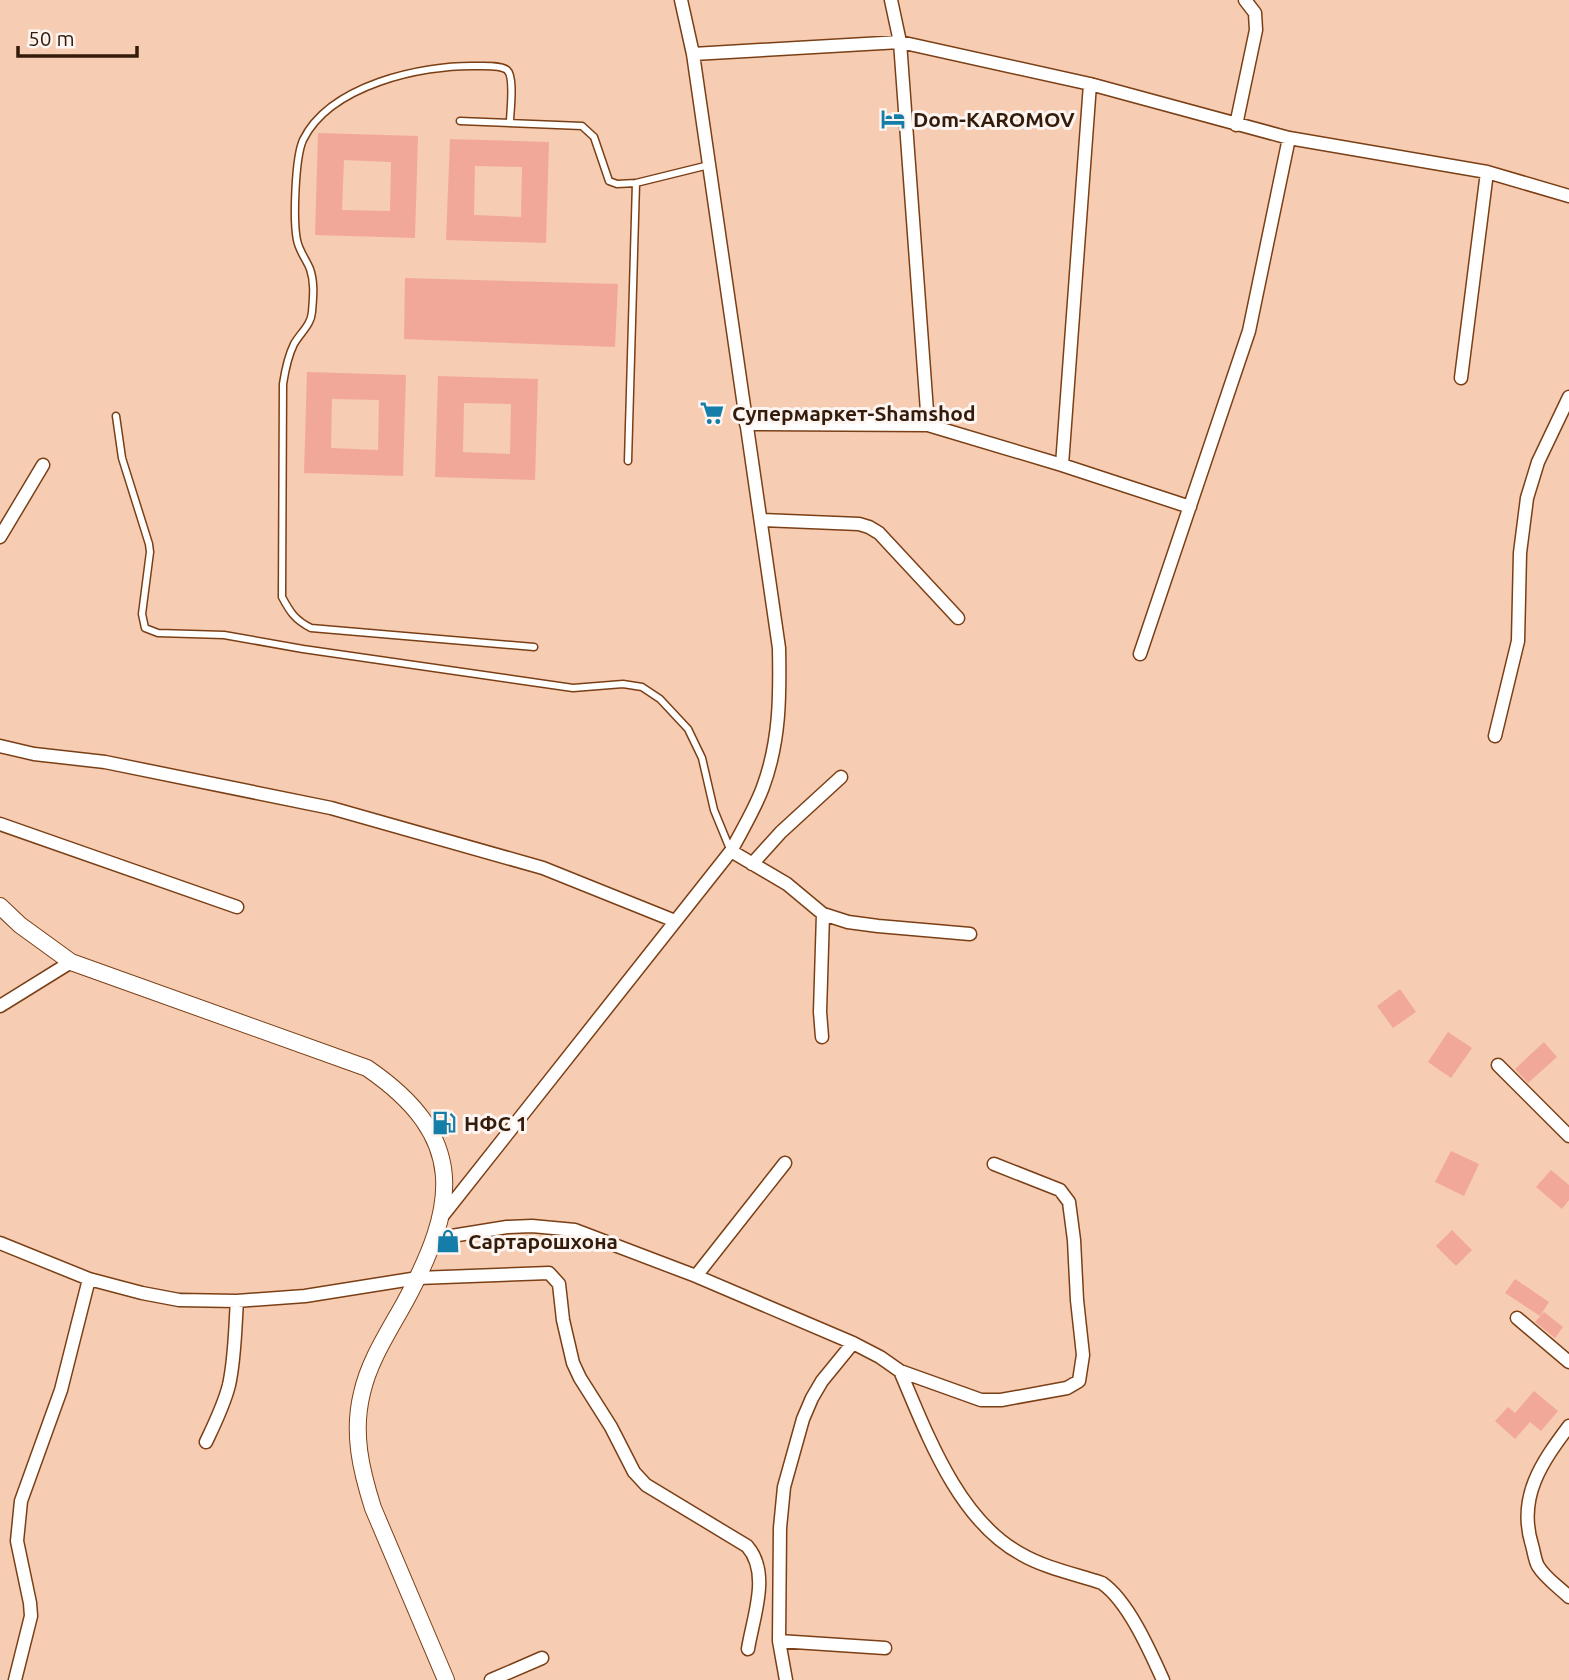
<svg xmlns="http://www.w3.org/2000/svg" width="1569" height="1680" viewBox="0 0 1569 1680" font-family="Ubuntu,sans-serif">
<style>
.building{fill:#f2a899;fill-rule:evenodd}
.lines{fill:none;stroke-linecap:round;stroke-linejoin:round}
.service-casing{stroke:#7b3f15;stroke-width:9}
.minor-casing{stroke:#7b3f15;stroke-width:15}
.tertiary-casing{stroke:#7b3f15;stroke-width:18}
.service{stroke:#fff;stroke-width:6}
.minor{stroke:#fff;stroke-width:12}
.tertiary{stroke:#fff;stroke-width:16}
.labels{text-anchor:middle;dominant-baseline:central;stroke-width:6;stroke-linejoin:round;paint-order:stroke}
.poi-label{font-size:21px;font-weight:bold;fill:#341b0a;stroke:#fdf5f1;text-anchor:start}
</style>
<rect width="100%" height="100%" fill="#f6ccb3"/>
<path class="building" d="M318,133L418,136L415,238L315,235ZM344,160L391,162L390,211L342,210Z
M450,139L549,142L546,243L446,240ZM475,166L522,167L521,217L474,215Z
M405,278L618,284L615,347L404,339Z
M307,372L406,375L403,476L304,473ZM332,399L379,400L378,450L331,448Z
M438,376L538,379L535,480L435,477ZM464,403L511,404L510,454L463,452Z
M1400,989L1416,1012L1393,1028L1377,1006Z
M1448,1032L1472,1048L1451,1078L1428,1062Z
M1544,1042L1557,1057L1528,1083L1515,1069Z
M1451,1151L1479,1164L1464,1196L1435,1182Z
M1551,1170L1569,1185V1200L1562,1209L1536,1187Z
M1452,1230L1472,1250L1456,1266L1436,1246Z
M1515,1279L1549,1302L1540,1316L1505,1293Z
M1544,1312L1563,1327L1555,1338L1535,1322Z
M1534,1391L1558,1411L1541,1431L1530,1422L1515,1439L1495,1421L1508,1407L1515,1413Z"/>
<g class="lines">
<g class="service-casing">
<path id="service" d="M460,121L582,126L594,137L609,181L617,184L636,183
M510,122C510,112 515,77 507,70C501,65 484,66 476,66C421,65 330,85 303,140C295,158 293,221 297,240C299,251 306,259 310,269C315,283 313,298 312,312C311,325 301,332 294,344C288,356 285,371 283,384L282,597C290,612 295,620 311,628L534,647
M116,416L122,458L149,544L150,552L142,614L145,628L158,633L224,635L303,649L573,688L623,684L642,687L660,699L688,729L702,758L714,810L730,849
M628,461L636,183L709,165"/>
</g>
<g class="minor-casing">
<path id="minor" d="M891,0L900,42L928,425
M693,54L900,42L1090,84L1289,138L1487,172L1569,196
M1236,125L1256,30L1255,13L1245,0
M1461,378L1487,172
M746,424L928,425L1062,465L1190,507
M1062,465L1090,84
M761,520L859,524L869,527L879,533L958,618
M0,537L43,465
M1140,654L1249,331L1289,138
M1495,736L1518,641L1520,553L1527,498L1538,462L1569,397
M0,746L34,754L105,762L331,808L543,868L675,921
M0,824L237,907
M731,851L787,884L823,914L848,922L878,926L970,934
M752,864L781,832L841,777
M0,1006L71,962
M822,1037L820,1012L823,914
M1498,1065L1569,1136
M440,1219L731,851C742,830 755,809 763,787C780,741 780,696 779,648L693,54L681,0
M433,1239L507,1227L532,1226L575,1230L696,1276L853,1343L880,1357L900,1371L981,1400H1001L1067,1388L1079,1381L1083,1355L1077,1300L1074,1240L1069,1202L1060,1190L994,1164
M0,1243L89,1279L142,1293L179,1300L237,1301L305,1296L418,1278L549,1273L559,1284L563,1320L573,1363L580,1378L611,1427L634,1472L646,1485L747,1546C771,1573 753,1617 748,1649
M696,1276L785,1163
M1517,1318L1569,1362
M900,1371C927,1434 958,1520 1021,1554C1045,1568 1075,1574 1102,1583C1128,1601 1150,1651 1163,1680
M1569,1426C1542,1462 1517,1497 1532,1545C1534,1552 1535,1561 1538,1566C1545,1578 1560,1588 1569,1597
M206,1442C215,1423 224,1405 229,1385C235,1358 235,1329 237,1301
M779,1641L885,1648
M15,1680L31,1616L30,1603L17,1541L21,1501L61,1390L89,1279
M491,1680L542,1658
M786,1680L779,1641L780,1528L784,1487L803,1419L812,1398L822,1381L853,1343"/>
</g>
<g class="tertiary-casing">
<path id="tertiary" d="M0,906L20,925L71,962L367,1068C468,1137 458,1204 405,1302C389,1331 369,1361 362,1393C352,1433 361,1470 373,1508L446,1680"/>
</g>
<use href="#service" class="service"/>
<use href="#minor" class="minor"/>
<use href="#tertiary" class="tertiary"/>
</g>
<defs>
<g id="hotel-bare" transform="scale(1.89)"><path d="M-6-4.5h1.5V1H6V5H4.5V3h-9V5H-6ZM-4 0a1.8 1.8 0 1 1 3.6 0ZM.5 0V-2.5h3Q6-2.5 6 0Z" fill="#157ea8" stroke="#fdf5f1" stroke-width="2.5" paint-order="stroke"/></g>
<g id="supermarket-bare" transform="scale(1.89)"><path d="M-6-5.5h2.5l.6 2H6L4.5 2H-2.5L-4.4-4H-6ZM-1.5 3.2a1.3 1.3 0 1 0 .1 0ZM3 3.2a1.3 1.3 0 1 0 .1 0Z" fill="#157ea8" stroke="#fdf5f1" stroke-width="2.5" paint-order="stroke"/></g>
<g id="fuel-bare" transform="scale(1.89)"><path d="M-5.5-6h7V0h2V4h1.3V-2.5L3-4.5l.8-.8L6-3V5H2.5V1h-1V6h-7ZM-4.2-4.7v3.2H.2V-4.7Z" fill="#157ea8" stroke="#fdf5f1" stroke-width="2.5" paint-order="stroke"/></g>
<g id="shop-bare" transform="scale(1.89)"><path d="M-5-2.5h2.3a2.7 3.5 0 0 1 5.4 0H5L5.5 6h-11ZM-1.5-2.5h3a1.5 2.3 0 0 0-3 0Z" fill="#157ea8" stroke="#fdf5f1" stroke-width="2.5" paint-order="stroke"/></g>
</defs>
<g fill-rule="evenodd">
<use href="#hotel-bare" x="893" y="119"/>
<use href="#supermarket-bare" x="712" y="413"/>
<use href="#fuel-bare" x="444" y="1123"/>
<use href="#shop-bare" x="448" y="1241"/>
</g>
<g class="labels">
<g class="poi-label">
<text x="913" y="119">Dom-KAROMOV</text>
<text x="732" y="413">Супермаркет-Shamshod</text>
<text x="464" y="1123">НФС 1</text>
<text x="468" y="1241">Сартарошхона</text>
</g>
</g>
<path d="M18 46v10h119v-10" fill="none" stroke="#341b0a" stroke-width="3.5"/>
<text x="28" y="46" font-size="21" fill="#341b0a" stroke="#fdf5f1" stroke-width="5" paint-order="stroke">50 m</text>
</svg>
